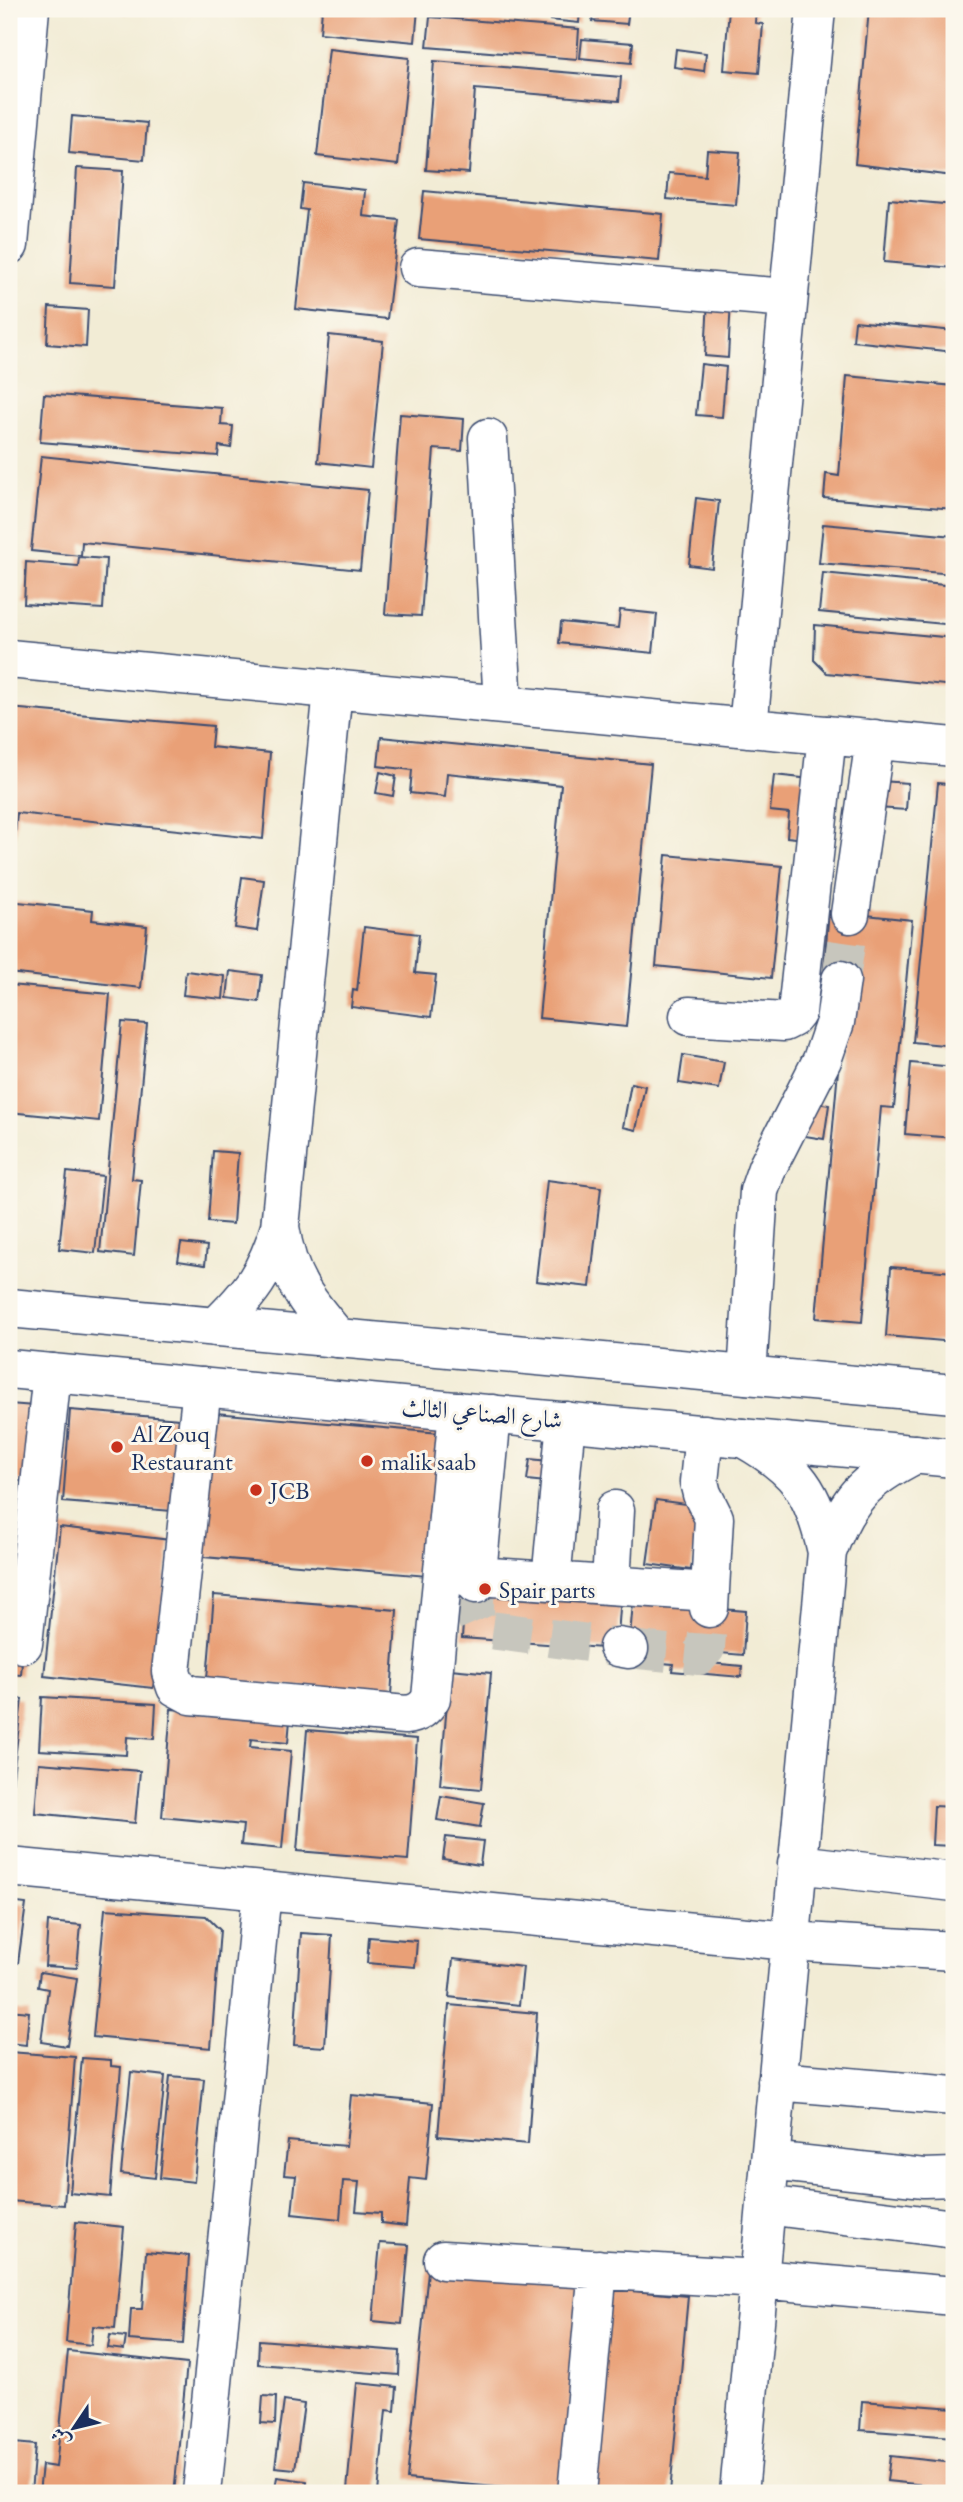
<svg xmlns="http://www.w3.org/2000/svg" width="963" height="2502" viewBox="0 0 963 2502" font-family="'EB Garamond',Amiri,serif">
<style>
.building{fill:#e9a077}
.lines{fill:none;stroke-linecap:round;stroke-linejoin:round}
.minor-tunnel{stroke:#c7c6bd;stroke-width:38;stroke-dasharray:38 19;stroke-linecap:butt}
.minor-casing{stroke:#3b4b70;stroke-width:41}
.major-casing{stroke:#3b4b70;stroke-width:41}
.minor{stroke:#fff;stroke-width:38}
.major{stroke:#fff;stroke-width:38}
.poi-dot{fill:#c8321e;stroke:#fbf7ec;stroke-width:2.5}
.labels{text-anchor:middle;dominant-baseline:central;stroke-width:6;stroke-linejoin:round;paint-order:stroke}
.street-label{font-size:24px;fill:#1b2f5e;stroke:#fbf7ec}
.poi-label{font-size:24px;fill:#1b2f5e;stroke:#fbf7ec;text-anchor:start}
</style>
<rect width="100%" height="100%" fill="#fbf7ec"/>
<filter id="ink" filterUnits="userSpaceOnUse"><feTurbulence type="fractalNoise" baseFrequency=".0143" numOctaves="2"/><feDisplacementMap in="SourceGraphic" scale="14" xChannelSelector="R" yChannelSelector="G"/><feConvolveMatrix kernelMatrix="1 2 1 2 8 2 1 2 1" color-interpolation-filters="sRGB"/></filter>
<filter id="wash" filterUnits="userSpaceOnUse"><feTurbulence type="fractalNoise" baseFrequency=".00686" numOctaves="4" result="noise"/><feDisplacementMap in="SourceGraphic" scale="28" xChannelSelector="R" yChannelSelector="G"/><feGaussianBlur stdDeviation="1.57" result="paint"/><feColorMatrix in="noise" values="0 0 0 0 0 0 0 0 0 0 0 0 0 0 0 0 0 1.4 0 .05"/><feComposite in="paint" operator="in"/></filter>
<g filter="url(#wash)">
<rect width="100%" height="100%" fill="#f2ecd5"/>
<g id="blocks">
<path class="building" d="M104,9H128V14Z
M322,9H418L415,42L320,33Z
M551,9H580L579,23L550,20Z
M594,9H629L627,24L592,21Z
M729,9H756L755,23L763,24L759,73L724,70Z
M869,9H954V176L855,164Z
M430,17L579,29L577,59L427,47Z
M582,39L633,43L631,63L580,58Z
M329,49L409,58L398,165L317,156Z
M676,49L706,53L704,71L674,67Z
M434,61L621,77L619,101L475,89L469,173L426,170Z
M72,116L147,123L144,160L69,153Z
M707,150L740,152L736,205L667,199L669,173L705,176Z
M77,168L123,171L115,286L70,283Z
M303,183L365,190L363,216L399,220L387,319L296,309L307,210L300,209Z
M424,191L663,214L659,261L419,239Z
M889,199L954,205V268L884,262Z
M708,299L731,300L728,358L705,356Z
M49,307L88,310L86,347L47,344Z
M855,321L954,331V352L853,341Z
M329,335L383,341L371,468L318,462Z
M701,364L726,367L722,417L696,415Z
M847,376L954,386V509L824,498L826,474L839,476Z
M44,394L222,408L221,425L233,426L231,448L219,446L218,456L40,442Z
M400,414L464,419L462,451L434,449L421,616L385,614Z
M41,456L368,490L360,570L82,542L81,556L31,551Z
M696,498L719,501L712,568L689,565Z
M823,524L954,536V574L819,563Z
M79,557L106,559L103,609L24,604L26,562L78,566Z
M823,573L954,586V625L819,612Z
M620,610L657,614L653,653L559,643L561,622L618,628Z
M815,625L954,638V686L827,673L814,660Z
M9,708L213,726L211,747L270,753L263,839L17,813L11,876H9Z
M381,737L651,764L626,1027L539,1018L561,785L447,773L445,797L410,793L412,770L378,766Z
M380,772L396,776L393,796L376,793Z
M774,775L811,779L805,839L787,837L789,813L770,811Z
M881,781L908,783L906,810L878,808Z
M938,783L954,785V1046L913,1042Z
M666,855L782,866L771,978L656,966Z
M242,877L264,880L257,931L235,928Z
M9,901L93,910L92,920L147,926L141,988L9,973Z
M829,911L912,920L894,1108L881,1107L862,1322L816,1318L846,980L823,978Z
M364,927L419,934L415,973L436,975L431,1017L351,1007L353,990L357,991Z
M186,971L225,976L223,999L183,995Z
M230,971L262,975L259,1002L227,998Z
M9,985L110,994L99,1121L9,1112Z
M122,1022L147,1024L132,1179L141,1180L134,1256L100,1252Z
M683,1055L724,1062L719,1089L679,1083Z
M911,1063L954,1067V1138L905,1134Z
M631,1083L645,1086L636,1130L623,1127Z
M804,1101L829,1105L824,1139L799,1135Z
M213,1151L238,1153L233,1224L208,1222Z
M67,1172L103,1176L95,1253L59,1249Z
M547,1180L601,1187L590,1287L536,1281Z
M181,1243L207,1246L205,1265L178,1261Z
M891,1267L954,1272V1342L886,1336Z
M9,1404L47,1407L39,1483L9,1480Z
M70,1410L179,1419L172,1511L63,1502Z
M204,1412L451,1434L439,1577L192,1556Z
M530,1459L548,1461L546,1482L527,1480Z
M656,1500L700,1506L691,1570L647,1564Z
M9,1519L33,1521L21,1675L9,1674Z
M60,1527L170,1540L153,1688L44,1676Z
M466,1583L621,1595L617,1649L462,1638Z
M214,1595L397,1610L391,1695L207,1679Z
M633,1602L746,1611L743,1655L709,1652V1663L742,1666L741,1677L672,1671L673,1664L628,1660Z
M450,1669L491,1673L481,1789L440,1785Z
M42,1697L156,1704L154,1739L127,1737L126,1755L39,1750Z
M9,1698L22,1699L11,1794H9Z
M171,1709L290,1720L288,1743L251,1739L250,1747L291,1751L282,1849L241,1845L243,1825L162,1817Z
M307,1730L417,1739L408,1860L297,1851Z
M39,1763L140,1771L135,1823L35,1813Z
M441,1796L484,1803L480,1827L437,1820Z
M934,1806L954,1807L952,1846L932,1845Z
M446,1837L483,1841L480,1865L443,1859Z
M9,1902L26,1904L18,1963L9,1962Z
M105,1909L206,1916L220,1930L211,2048L93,2037Z
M48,1922L81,1925L77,1968L45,1966Z
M301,1933L332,1935L325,2047L294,2045Z
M369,1937L417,1941L415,1967L367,1963Z
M453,1959L523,1967L519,2005L449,1997Z
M40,1972L77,1978L67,2046L41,2042L48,1989L38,1987Z
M449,2005L537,2013L528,2144L438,2136Z
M9,2010L29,2012L26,2045L9,2043Z
M9,2052L75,2057L64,2205L9,2201Z
M82,2058L111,2060V2066L121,2067L110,2197L70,2193Z
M131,2072L165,2076L155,2178L121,2174Z
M170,2076L204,2079L194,2182L160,2178Z
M351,2095L433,2103L426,2180L410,2178L406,2226L381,2223V2213L356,2211L359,2182L343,2181L340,2219L292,2214L296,2176L284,2175L288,2141L346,2146Z
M76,2222L124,2227L115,2328L93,2326L91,2345L66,2342Z
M380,2243L409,2245L402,2324L373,2321Z
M146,2252L189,2256L183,2344L129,2340L131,2309H142Z
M429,2261L583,2276L562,2493L407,2479Z
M610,2289L688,2296L670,2493H591Z
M110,2335L126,2337L124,2350L108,2348Z
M259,2340L400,2351L399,2375L258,2364Z
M68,2351L187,2364L174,2493H39L42,2465L56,2467Z
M357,2383L397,2387L395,2411L386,2410L378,2493L347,2490Z
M263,2396L276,2397L275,2424L261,2423Z
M284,2401L304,2404L295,2469L275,2467Z
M862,2401L954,2408V2437L860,2430Z
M14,2443L35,2445L31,2493H9Z
M890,2456L954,2463V2488L887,2481Z
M277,2477L307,2481L306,2493H274Z"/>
</g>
</g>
<g filter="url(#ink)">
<use href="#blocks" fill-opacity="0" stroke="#3b4b70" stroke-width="2"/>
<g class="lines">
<path class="minor-tunnel" d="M841,980L850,914
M476,1584C476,1599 471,1619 483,1629L618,1647
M629,1649L699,1656L706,1648L709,1608"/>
<g class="minor-casing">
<path id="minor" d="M9,245L30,9
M418,268L788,298
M488,438L503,705
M9,659L954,747
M748,728L816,9
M850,914L875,739
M689,1016L784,1022L792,1018L797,1012L827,735
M280,1227C288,1279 305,1299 338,1338
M216,1327C251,1293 266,1273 280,1227L333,689
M747,1375L759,1191L767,1168L822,1060L835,1022L841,980
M202,1387L171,1672L176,1687L191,1695L406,1715C418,1714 425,1709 431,1698L458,1411
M704,1434L699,1482L702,1494L714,1518L709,1608
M743,1438C798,1469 813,1490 827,1552
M477,1576L710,1592
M551,1581L566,1421
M476,1584L492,1414
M611,1585L615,1510
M23,1644L52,1373
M618,1647L629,1649
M797,1864L954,1882
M9,1867L790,1941L954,1951
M777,2081L954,2096
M770,2161L924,2178L954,2177
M766,2205L954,2229
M443,2260L759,2279L954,2296
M202,2493L262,1891
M577,2493L598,2269
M739,2493L827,1552C847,1499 864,1480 916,1454"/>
</g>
<g class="major-casing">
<path id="major" d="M9,1308L954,1394
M9,1369L954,1458"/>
</g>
<use href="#minor" class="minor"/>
<use href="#major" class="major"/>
</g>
</g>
<g class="poi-dot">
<circle cx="117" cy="1447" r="7"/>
<circle cx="367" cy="1461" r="7"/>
<circle cx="256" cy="1490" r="7"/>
<circle cx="485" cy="1589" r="7"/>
</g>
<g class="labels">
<g class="street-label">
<text transform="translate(482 1413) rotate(5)">شارع الصناعي الثالث</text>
</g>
<g class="poi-label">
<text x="131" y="1433">Al Zouq<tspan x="131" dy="28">Restaurant</tspan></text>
<text x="381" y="1461">malik saab</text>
<text x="270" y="1490">JCB</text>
<text x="499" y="1589">Spair parts</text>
</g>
</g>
<rect width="963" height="2502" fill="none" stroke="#fbf7ec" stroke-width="35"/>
<g transform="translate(74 2428) rotate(235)" stroke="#fbf7ec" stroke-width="5" paint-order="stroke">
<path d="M0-5L12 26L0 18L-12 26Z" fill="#1b2f5e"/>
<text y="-10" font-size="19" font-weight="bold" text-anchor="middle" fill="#1b2f5e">ش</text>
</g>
</svg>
